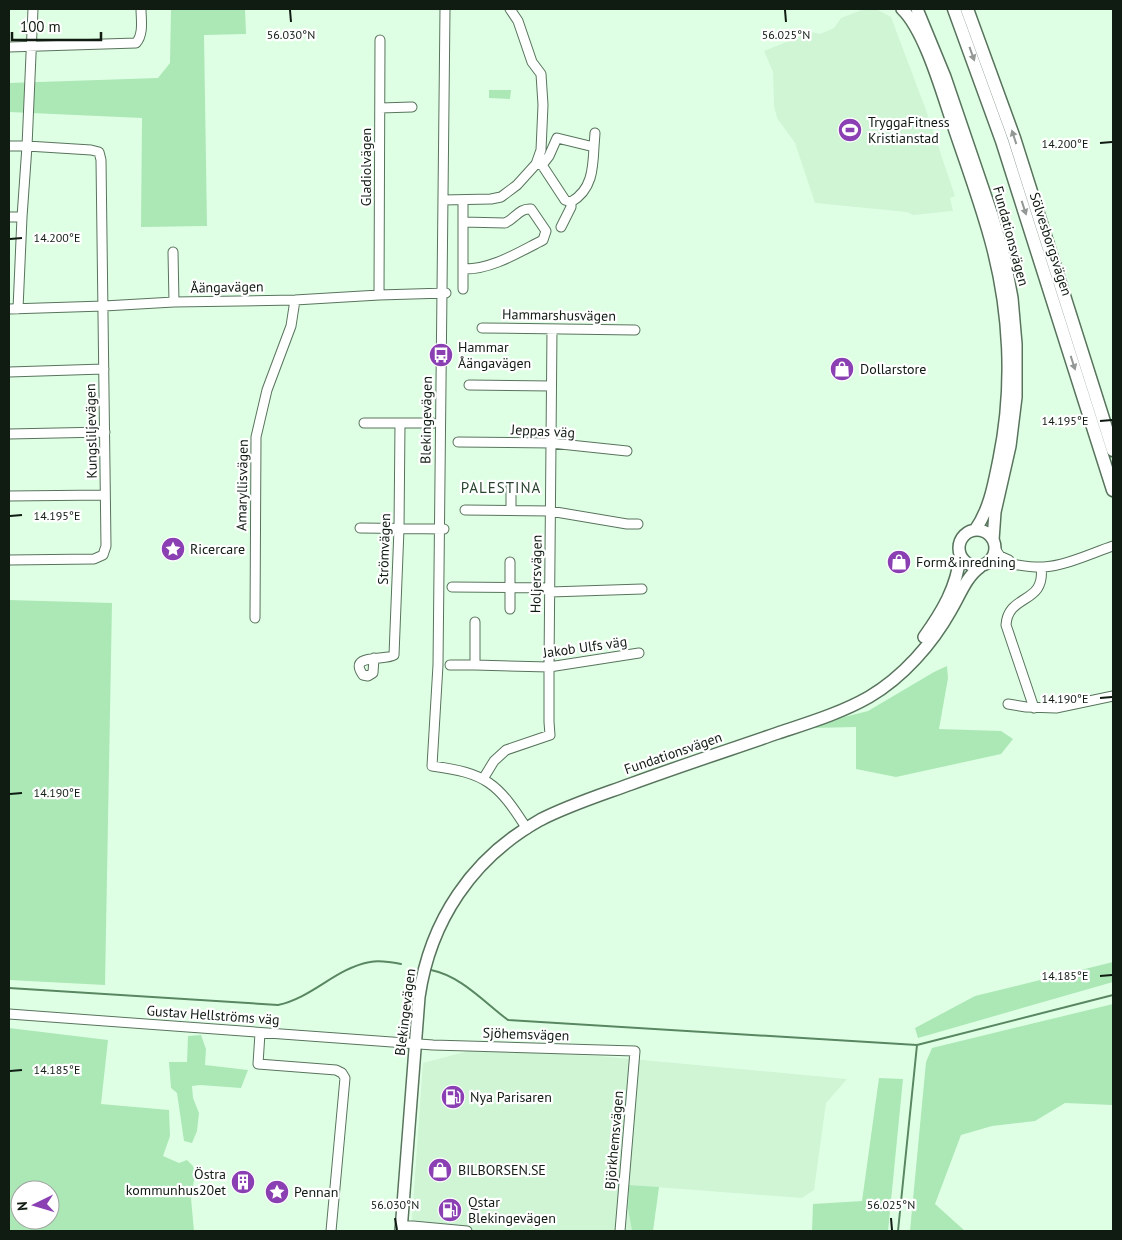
<svg xmlns="http://www.w3.org/2000/svg" width="1122" height="1240" viewBox="0 0 1122 1240" font-family="'PT Sans',sans-serif">
<style>
.built{fill:#cff5d5}
.green{fill:#abe8b6;fill-rule:evenodd}
.lines{fill:none;stroke-linecap:round;stroke-linejoin:round}
.stream{stroke:#598762;stroke-width:2}
.minor-casing{stroke:#58745d;stroke-width:11}
.major-casing{stroke:#58745d;stroke-width:14}
.highway-casing{stroke:#58745d;stroke-width:15}
.minor{stroke:#fff;stroke-width:9}
.major{stroke:#fff;stroke-width:11}
.highway{stroke:#fff;stroke-width:12}
.oneway{fill:#939894}
.ticks{fill:none;stroke:#101b12;stroke-width:2}
.labels{text-anchor:middle;dominant-baseline:central;stroke-width:4.5;stroke-linejoin:round;paint-order:stroke}
.poi-label{font-size:14px;fill:#101b12;stroke:#fff;text-anchor:start}
.street-label{font-size:14px;fill:#101b12;stroke:#fff}
.neighbourhood-label{font-size:15px;letter-spacing:1px;fill:#2a442f;stroke:#fff}
.ticks-label{font-size:12px;text-anchor:middle;fill:#101b12;stroke:#fff;stroke-width:4.5;stroke-linejoin:round;paint-order:stroke}
</style>
<rect width="100%" height="100%" fill="#dfffe4"/>
<path class="built" d="M864,9H876L891,17L926,110L955,196L950,198L953,211L913,215L907,212L815,203L795,143L777,118L774,106L773,72L764,51L811,32L820,34L834,28L841,18Z
M472,1050L599,1056L847,1079L826,1103L814,1190L802,1198L629,1185L628,1209L632,1231H411L423,1063Z"/>
<path class="green" d="M171,9H245L246,34L204,35L207,226L141,227L142,118L9,112V83L158,78L170,63Z
M489,90H511L510,99L489,98Z
M9,600L112,603L105,985L9,980Z
M947,666L948,678L939,729L1001,731L1013,739L1001,754L896,777L856,769V727L811,728L816,724L868,711L934,672Z
M1113,962V982L918,1038L915,1028L975,996Z
M1113,1004V1105L1065,1103L1035,1121L992,1126L961,1135L935,1204L965,1231H910L926,1062L932,1048Z
M9,1028L108,1040L101,1104L169,1110L170,1136L163,1156L179,1163L187,1160L193,1166L195,1174L191,1198L194,1231H9ZM20,1190H50V1220H20Z
M201,1035L206,1049L205,1065L248,1070L241,1088L200,1085L192,1086L193,1098L199,1113L197,1131L192,1143L184,1141L177,1093L171,1088L169,1062H187L188,1036Z
M879,1078L903,1079L888,1231H812L813,1204L862,1201Z
M629,1185L659,1187L653,1231H632L628,1209Z"/>
<g class="lines">
<path class="stream" d="M431,970C461,976 484,1002 508,1020L917,1045L1113,995
M9,988L278,1005C312,998 336,968 370,962C380,960 391,962 401,964
M898,1231L917,1045"/>
<g class="minor-casing">
<path id="minor" d="M445,9L438,665L432,766C486,773 498,783 527,829
M9,47L136,43C144,34 141,19 141,9
M380,108L412,107
M9,146H27L91,150L99,152L101,160L106,546L103,555L94,559L9,560
M594,147L595,133
M536,164L542,165L565,200L571,202C592,190 593,169 594,147L557,138L549,156L542,165
M443,200L491,199L501,197L517,185L536,164L541,150L543,105L541,74L532,62L518,21L510,9
M9,217H22
M561,227L571,207V202
M173,252L174,302
M463,269C491,270 519,252 543,240L546,231L531,209C519,208 515,219 505,223L463,222
M463,289V200
M379,295L380,40
M9,309L104,306L174,302L295,300L379,295L446,293
M18,309L22,217L27,146L33,9
M482,328L635,330
M9,372L104,369
M469,385L551,386
M364,423H433
M9,434L105,432
M458,442L551,443L627,451
M511,487V510
M9,496L105,495
M465,510L550,511L627,524H638
M360,528L444,529
M996,550L1000,556L1009,560
M989,563C1007,561 1024,568 1043,567C1065,566 1092,553 1113,546
M452,587L550,588
M550,592L642,589
M510,609V562
M255,618L256,437L267,390L291,326L295,300
M475,622V665L549,667L639,653
M374,658L373,673L368,676L363,675C347,653 386,661 394,655L399,529L400,424
M450,665H475
M1008,704L1026,707L1056,708L1113,696
M1034,708L1006,625C1008,593 1046,605 1041,567
M483,779L494,761L506,750L550,735L549,722V667L552,329
M9,1014L433,1045L635,1051L620,1231
M260,1033L258,1064L336,1070L342,1073L345,1078L331,1231
M401,1226H413L467,1231"/>
</g>
<g class="major-casing">
<path id="major" d="M902,9C924,30 941,89 951,119C964,158 979,198 990,238C1010,309 1014,386 999,459C994,483 990,509 975,530
M917,9L945,77L992,215L1004,256L1012,298L1016,344V397L1010,446L995,512L993,540
M959 548a18 18 0 1 1 36 0a18 18 0 1 1-36 0Z
M924,637C942,612 957,587 960,556
M401,1231L419,997C430,921 472,858 540,820C569,805 601,795 631,784C680,766 729,750 778,733C808,723 841,713 869,697C903,677 932,644 951,610C960,595 966,577 980,567"/>
</g>
<g class="highway-casing">
<path id="highway" d="M954,9L1002,141L1113,490
M967,9L1014,138L1113,450"/>
</g>
<use href="#minor" class="minor"/>
<use href="#major" class="major"/>
<use href="#highway" class="highway"/>
</g>
<defs><path id="oneway-solid" d="M-6-.8H1V-3.2L6.5 0L1 3.2V.8H-6Z" transform="scale(1.25)"/></defs>
<g class="oneway">
<use href="#oneway-solid" transform="translate(972 54) rotate(70)"/>
<use href="#oneway-solid" transform="translate(1014 137) rotate(-108)"/>
<use href="#oneway-solid" transform="translate(1024 208) rotate(72)"/>
<use href="#oneway-solid" transform="translate(1073 363) rotate(72)"/>
</g>
<path class="ticks" d="M290,10L291,22M785,10L786,22M1100,143L1112,142M10,239L22,238M1100,421L1112,420M10,516L22,515M1100,698L1112,697M10,794L22,793M1100,976L1112,975M10,1071L22,1070M395,1218L397,1230M891,1218L892,1230"/>
<defs>
<g id="stadium-disc" transform="scale(1.25)"><circle r="9.5" fill="#8a40b2" stroke="#fff"/><path d="M0-5a6.5 5 0 1 0 0 10a6.5 5 0 1 0 0-10ZM-3.5-1.8h7v3.6h-7Z" fill="#fff"/></g>
<g id="bus-disc" transform="scale(1.25)"><circle r="9.5" fill="#8a40b2" stroke="#fff"/><path d="M-5-6H5V4H4V6H2V4H-2V6H-4V4H-5ZM-3.5-4V0h7V-4ZM-3.5 1.2v1.5H-2V1.2ZM2 1.2v1.5H3.5V1.2Z" fill="#fff"/></g>
<g id="shop-disc" transform="scale(1.25)"><circle r="9.5" fill="#8a40b2" stroke="#fff"/><path d="M-5-2.5h2.3a2.7 3.5 0 0 1 5.4 0H5L5.5 6h-11ZM-1.5-2.5h3a1.5 2.3 0 0 0-3 0Z" fill="#fff"/></g>
<g id="sight-disc" transform="scale(1.25)"><circle r="9.5" fill="#8a40b2" stroke="#fff"/><path d="M0-6L1.8-2.2L6-1.7L2.9 1.2L3.7 5.4L0 3.3L-3.7 5.4L-2.9 1.2L-6-1.7L-1.8-2.2Z" fill="#fff"/></g>
<g id="fuel-disc" transform="scale(1.25)"><circle r="9.5" fill="#8a40b2" stroke="#fff"/><path d="M-5.5-6h7V0h2V4h1.3V-2.5L3-4.5l.8-.8L6-3V5H2.5V1h-1V6h-7ZM-4.2-4.7v3.2H.2V-4.7Z" fill="#fff"/></g>
<g id="building-disc" transform="scale(1.25)"><circle r="9.5" fill="#8a40b2" stroke="#fff"/><path d="M-4-6H4V6H1V3H-1V6H-4ZM-2.5-4.3h1.7v1.8h-1.7ZM.8-4.3h1.7v1.8H.8ZM-2.5-1h1.7V.8h-1.7ZM.8-1h1.7V.8H.8Z" fill="#fff"/></g>
</defs>
<g fill-rule="evenodd">
<use href="#stadium-disc" x="850" y="130"/>
<use href="#bus-disc" x="441" y="355"/>
<use href="#shop-disc" x="842" y="369"/>
<use href="#sight-disc" x="173" y="549"/>
<use href="#shop-disc" x="899" y="562"/>
<use href="#fuel-disc" x="453" y="1097"/>
<use href="#shop-disc" x="440" y="1170"/>
<use href="#building-disc" x="243" y="1182"/>
<use href="#sight-disc" x="277" y="1192"/>
<use href="#fuel-disc" x="450" y="1210"/>
</g>
<g class="labels">
<g class="poi-label">
<text x="868" y="122">TryggaFitness<tspan x="868" dy="16">Kristianstad</tspan></text>
<text x="458" y="347">Hammar<tspan x="458" dy="16">Åängavägen</tspan></text>
<text x="860" y="369">Dollarstore</text>
<text x="190" y="549">Ricercare</text>
<text x="916" y="562">Form&amp;inredning</text>
<text x="470" y="1097">Nya Parisaren</text>
<text x="458" y="1170">BILBORSEN.SE</text>
<text x="226" y="1174" text-anchor="end">Östra<tspan x="226" dy="16">kommunhus20et</tspan></text>
<text x="294" y="1192">Pennan</text>
<text x="468" y="1202">Qstar<tspan x="468" dy="16">Blekingevägen</tspan></text>
</g>
<g class="street-label">
<text transform="translate(366 167) rotate(-90)">Gladiolvägen</text>
<text transform="translate(1011 236) rotate(75)">Fundationsvägen</text>
<text transform="translate(1051 244) rotate(72)">Sölvesborgsvägen</text>
<text transform="translate(227 287) rotate(-1)">Åängavägen</text>
<text transform="translate(559 315) rotate(1)">Hammarshusvägen</text>
<text transform="translate(426 420) rotate(-89)">Blekingevägen</text>
<text transform="translate(91 431) rotate(-91)">Kungsliljevägen</text>
<text transform="translate(543 431) rotate(3)">Jeppas väg</text>
<text transform="translate(242 485) rotate(-89)">Amaryllisvägen</text>
<text transform="translate(384 549) rotate(-88)">Strömvägen</text>
<text transform="translate(536 574) rotate(-89)">Holjersvägen</text>
<text transform="translate(585 647) rotate(-8)">Jakob Ulfs väg</text>
<text transform="translate(673 753) rotate(-19)">Fundationsvägen</text>
<text transform="translate(405 1012) rotate(-83)">Blekingevägen</text>
<text transform="translate(213 1015) rotate(4)">Gustav Hellströms väg</text>
<text transform="translate(526 1034) rotate(2)">Sjöhemsvägen</text>
<text transform="translate(614 1140) rotate(-85)">Björkhemsvägen</text>
</g>
<g class="neighbourhood-label">
<text x="501" y="487">PALESTINA</text>
</g>
</g>
<g class="ticks-label">
<text x="291" y="39">56.030°N</text>
<text x="786" y="39">56.025°N</text>
<text x="1065" y="148">14.200°E</text>
<text x="57" y="242">14.200°E</text>
<text x="1065" y="425">14.195°E</text>
<text x="57" y="520">14.195°E</text>
<text x="1065" y="703">14.190°E</text>
<text x="57" y="797">14.190°E</text>
<text x="1065" y="980">14.185°E</text>
<text x="57" y="1074">14.185°E</text>
<text x="395" y="1209">56.030°N</text>
<text x="891" y="1209">56.025°N</text>
</g>
<rect width="1122" height="1240" fill="none" stroke="#101b12" stroke-width="20"/>
<g transform="translate(35 1205) rotate(265)"><circle r="24" fill="#ffffff" stroke="#9fa4a0"/>
<path d="M0-4L9 19L0 12L-9 19Z" fill="#8a40b2"/>
<text y="-8" font-size="14" font-weight="bold" text-anchor="middle" fill="#101b12">N</text>
</g>
<path d="M12 32v8h89v-8" fill="none" stroke="#101b12" stroke-width="2.5"/>
<text x="20" y="32" font-size="15" fill="#101b12" stroke="#ffffff" stroke-width="4" paint-order="stroke">100 m</text>
</svg>
